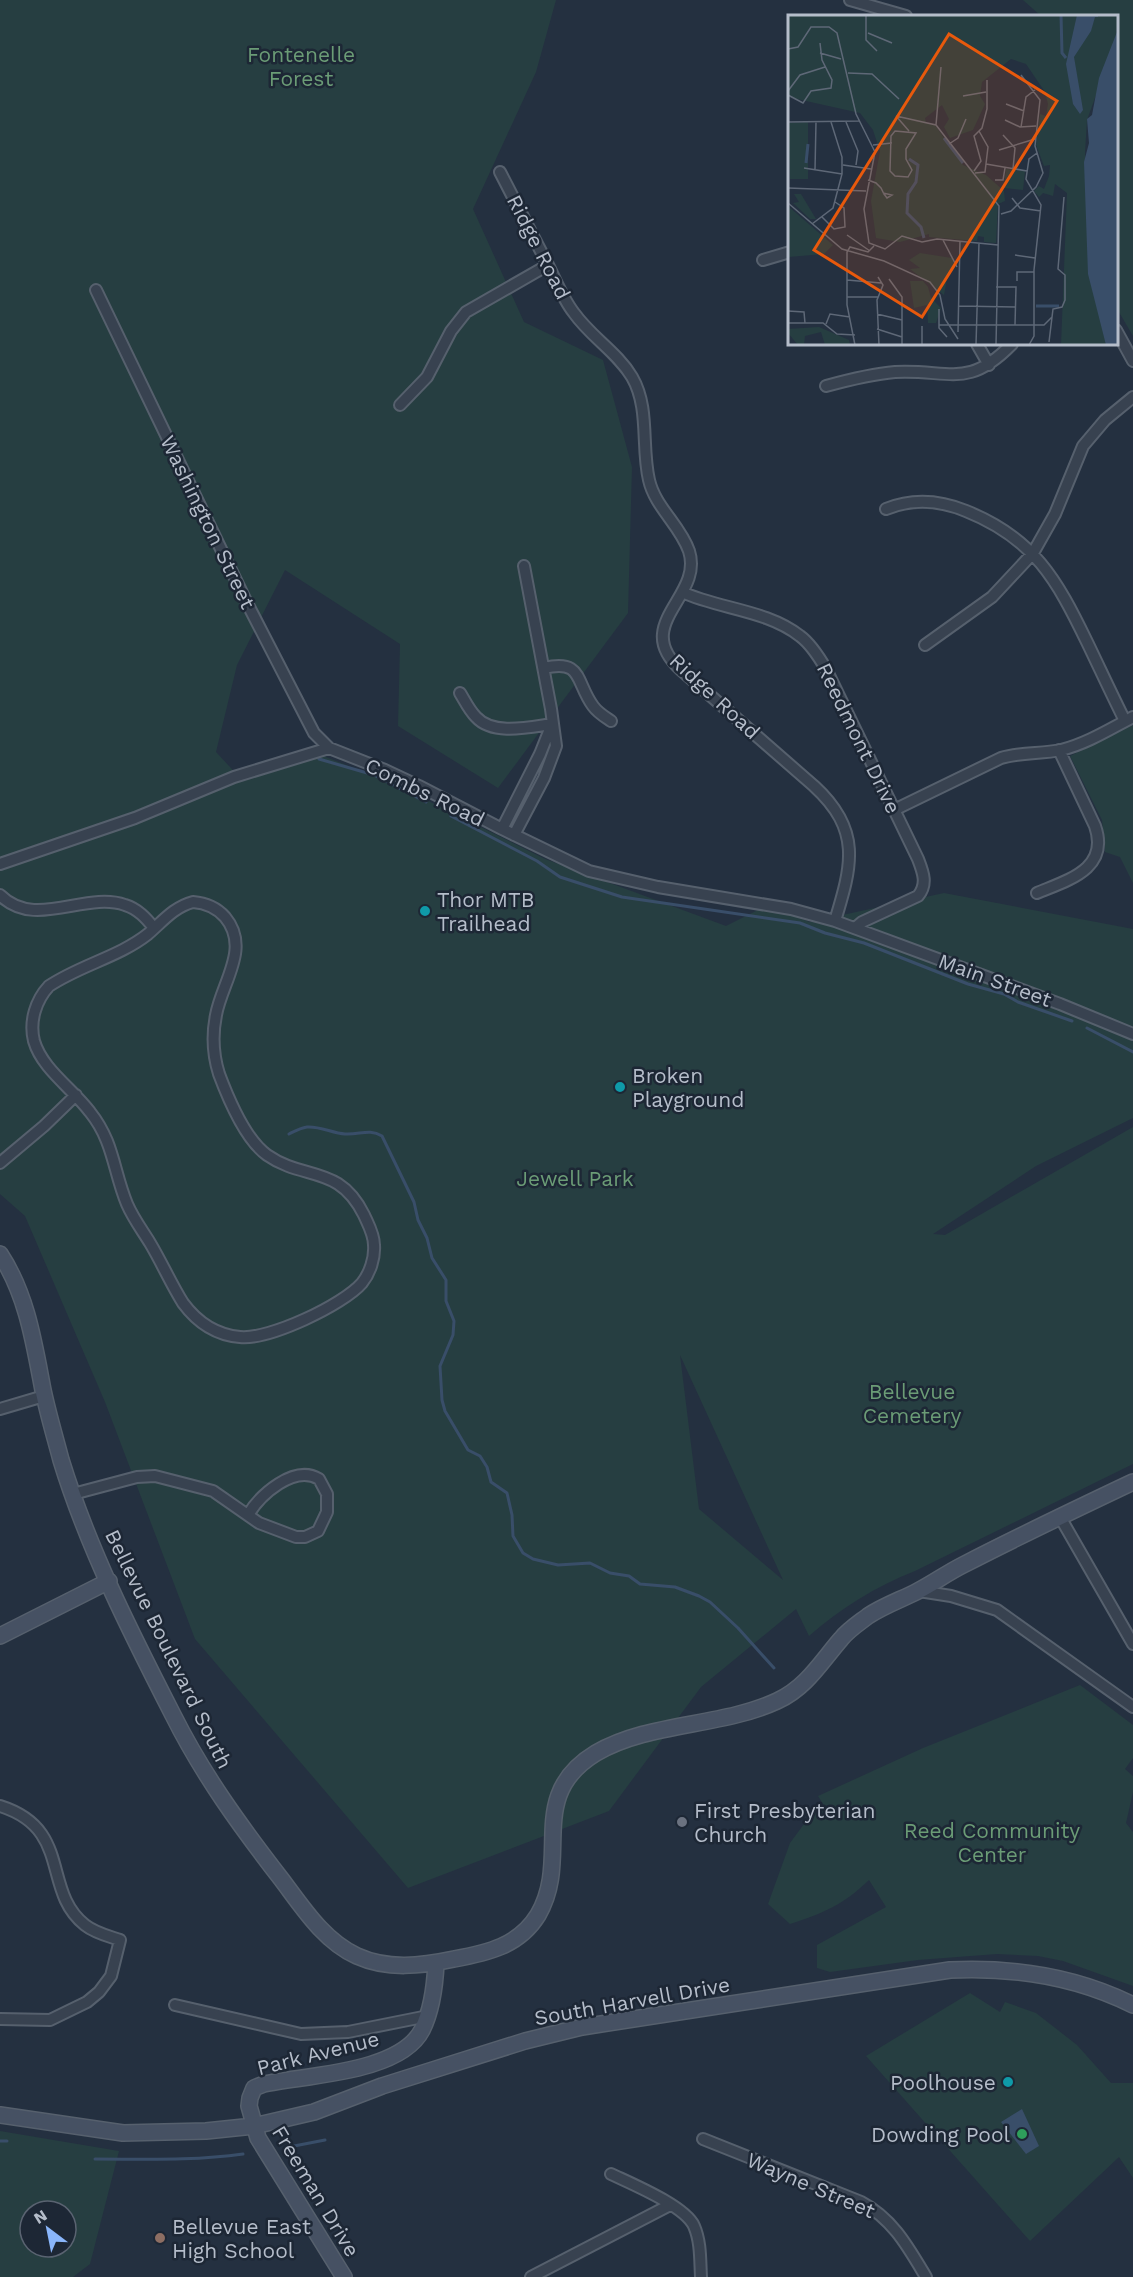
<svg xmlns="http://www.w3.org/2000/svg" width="1133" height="2277" viewBox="0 0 1133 2277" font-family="'Work Sans',sans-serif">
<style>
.green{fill:#263e41;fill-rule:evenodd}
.water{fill:#394e69}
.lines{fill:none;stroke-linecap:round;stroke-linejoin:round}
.stream{stroke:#394e69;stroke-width:3}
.street-casing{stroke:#56606d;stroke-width:14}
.secondary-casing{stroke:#56606d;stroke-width:18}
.street{stroke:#384250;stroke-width:10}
.secondary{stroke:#465163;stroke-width:15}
.culture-dot{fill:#0f9aa8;stroke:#1d2735;stroke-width:2}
.worship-dot{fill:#6b7280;stroke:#1d2735;stroke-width:2}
.leisure-dot{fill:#2e9e5b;stroke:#1d2735;stroke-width:2}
.education-dot{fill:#8d6e63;stroke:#1d2735;stroke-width:2}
.labels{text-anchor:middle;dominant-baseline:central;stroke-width:5;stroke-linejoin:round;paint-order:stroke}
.park-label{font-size:21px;fill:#6b9c76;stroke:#1d2735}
.street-label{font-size:21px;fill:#b5bdca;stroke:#1d2735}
.poi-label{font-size:21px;fill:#b5bdca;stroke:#1d2735;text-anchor:start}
.inset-river{fill:none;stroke:#394e69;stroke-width:3}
.inset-road{fill:none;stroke:#5e6877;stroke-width:1.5}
.view{fill:#e8590c;fill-opacity:0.15;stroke:#e8590c;stroke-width:3}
.inset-edge{fill:none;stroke:#b5bdca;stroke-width:3}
</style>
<rect width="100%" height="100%" fill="#243040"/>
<path class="green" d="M0,0H556L536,72L473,209L524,322L603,360L632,467L628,613L498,788L398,726L400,644L285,570L237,665L216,752L243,781L323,756L390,782L545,859L726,926L766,906L810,922L944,893L1133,929V1118L1036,1166L933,1234L945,1235L1133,1127V1464L915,1571C876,1586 840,1609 809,1636L796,1609L701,1687L609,1811L408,1888L195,1639L105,1402L25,1216L0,1194ZM680,1355L783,1580L699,1509Z
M1023,0H1133V336L1116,307V16H1041Z
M1133,725V883L1120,857L1105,852L1102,820L1070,756Z
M1080,1685L1133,1725V1758L1125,1769L1133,1776V1792L1126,1823L1133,1832V1986L1063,1961L1038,1956L997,1954L918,1960L830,1972L817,1968V1945L886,1907L869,1880C843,1905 824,1913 790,1924L768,1904L790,1843L815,1809L825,1807L818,1796L923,1748Z
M970,1993L1000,2012L1005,2002L1036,2013L1077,2045L1111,2083H1133V2178L1119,2157L1030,2241L866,2056Z
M0,2131L119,2151L90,2264L73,2277H0ZM30,2211H66V2247H30Z"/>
<path class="water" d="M1022,2109L1039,2146L1026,2154L1001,2122Z"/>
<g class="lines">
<path class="stream" d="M319,759L374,775L426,802
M451,816L537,861L560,877L622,897L800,923L825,933L864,943L968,984L1004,994L1018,1002L1072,1021
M1087,1028L1133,1052
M289,1134C295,1131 300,1128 307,1127C320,1126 332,1133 345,1134C360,1135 369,1128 382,1136L414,1202L418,1220L427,1238L432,1258L446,1280V1301L454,1321L453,1335L440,1366L442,1400L445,1411L468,1450L480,1456L487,1467L491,1482L507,1493L512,1515L513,1536L523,1553L533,1559L558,1565L590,1563L610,1573L629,1576L640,1584L675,1587L699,1596L710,1602L738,1628L774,1668
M0,2141H7
M289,2147L325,2140
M95,2159C145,2159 194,2161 243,2154"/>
<g class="street-casing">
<path id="street" d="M850,0L906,16
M500,172C516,203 532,234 548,265C556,281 563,299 574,313C591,337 617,352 632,377C650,408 641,446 649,480C655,507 680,525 689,551C704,597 630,624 681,670L814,786C862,830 852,865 835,921
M763,260L790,252
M96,290L247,603L314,733L329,748
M1116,330L1133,361
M977,344L989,365
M826,386C848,380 871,374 895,372C950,369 967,390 1012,344
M400,405L427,377L451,331L466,312L548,265
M886,509C913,498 939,500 966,511C1034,538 1057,580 1087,642C1100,669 1112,695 1125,721
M682,592C719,609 767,610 800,636C811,644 819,657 826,669L918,859C923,872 928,884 918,896L862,922L855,928
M925,645L992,597L1021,566L1033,553L1055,514L1083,446L1105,420L1133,397
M544,668C583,659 575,681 593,706C598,713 605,717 611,721
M460,693C465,701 469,710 476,717C493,736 530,727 552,724
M894,810L1001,758C1021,752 1041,754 1061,750C1086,744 1110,729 1133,717
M502,829L540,754L552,724
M514,835L544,778L556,746L551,709L524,566
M0,864L135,818L234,777L329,748L385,770L419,786L502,829L589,871L658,887L791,909L835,921L1060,1004L1133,1034
M1037,893C1068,880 1110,869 1095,826L1059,750
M0,895C35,930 85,891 125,905C138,909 146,918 154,928
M193,902C206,903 216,907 225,917C251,948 222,982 216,1015C212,1035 213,1055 219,1074C228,1098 246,1140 267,1155C304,1181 339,1164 364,1215C368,1224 374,1234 374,1245C375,1258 370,1273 362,1283C343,1305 269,1340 240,1337C216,1335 197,1322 183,1303C171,1284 162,1263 150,1243C142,1230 133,1218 127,1204C113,1170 114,1142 90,1112C73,1089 42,1069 34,1041C29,1021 36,1000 49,986C80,965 119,957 148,934C163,921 174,907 193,902Z
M0,1163L44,1126L76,1095
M0,1409L44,1396
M73,1494L137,1477L155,1476L213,1491L259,1523L296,1537H305L318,1531L327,1512V1494L319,1479C294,1464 260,1495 248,1515
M1060,1517L1133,1644
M919,1591L951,1596L997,1610L1133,1707
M0,1806C73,1829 41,1890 85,1925C95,1933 108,1936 120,1940L111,1976L99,1992L87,2002L50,2020L0,2019
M175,2005L301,2034L348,2032L428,2016
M703,2139L861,2202C893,2219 908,2247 926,2277
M611,2174C632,2184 685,2206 694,2226C701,2242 700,2260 701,2277
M531,2277L670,2205"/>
</g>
<g class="secondary-casing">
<path id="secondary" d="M0,1254C27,1295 34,1343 43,1390C48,1414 55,1437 61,1460C88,1548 131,1633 173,1715C203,1775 241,1827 282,1880C303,1908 324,1941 357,1956C388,1970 421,1966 454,1959C487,1953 519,1946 538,1915C572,1857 525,1796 596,1753C649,1722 721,1727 777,1701C806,1688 821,1662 841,1639C848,1630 859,1623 868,1616C883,1606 900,1600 916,1592C932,1584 947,1573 963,1565C1019,1536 1076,1509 1133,1482
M0,1636L109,1581
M0,2115L123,2133L206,2131L254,2126L314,2112L382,2086L525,2041L582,2027L950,1970C1015,1967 1075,1976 1133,2005
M344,2277L258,2138L249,2106L250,2098L254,2088L264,2084C306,2075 400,2073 422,2030C432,2010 435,1985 436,1963"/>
</g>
<use href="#street" class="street"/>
<use href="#secondary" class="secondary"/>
</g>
<g class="culture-dot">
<circle cx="425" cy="911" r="6"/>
<circle cx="620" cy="1087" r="6"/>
<circle cx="1008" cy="2082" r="6"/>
</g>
<circle class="worship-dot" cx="682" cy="1822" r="6"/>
<circle class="leisure-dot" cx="1022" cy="2134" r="6"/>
<circle class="education-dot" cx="160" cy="2238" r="6"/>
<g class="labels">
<g class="park-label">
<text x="301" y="54">Fontenelle<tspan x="301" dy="24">Forest</tspan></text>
<text x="575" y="1178">Jewell Park</text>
<text x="912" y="1391">Bellevue<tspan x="912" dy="24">Cemetery</tspan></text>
<text x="992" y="1830">Reed Community<tspan x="992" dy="24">Center</tspan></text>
</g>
<g class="street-label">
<text transform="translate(539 247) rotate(63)">Ridge Road</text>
<text transform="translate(208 522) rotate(64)">Washington Street</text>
<text transform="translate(715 696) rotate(43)">Ridge Road</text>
<text transform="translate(859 738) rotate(64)">Reedmont Drive</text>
<text transform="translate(425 792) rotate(26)">Combs Road</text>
<text transform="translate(995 980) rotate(20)">Main Street</text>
<text transform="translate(169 1649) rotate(64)">Bellevue Boulevard South</text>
<text transform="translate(632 2001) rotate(-10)">South Harvell Drive</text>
<text transform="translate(318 2053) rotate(-14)">Park Avenue</text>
<text transform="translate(811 2185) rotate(23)">Wayne Street</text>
<text transform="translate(316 2191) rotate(59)">Freeman Drive</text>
</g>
<g class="poi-label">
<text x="437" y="899">Thor MTB<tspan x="437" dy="24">Trailhead</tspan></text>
<text x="632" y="1075">Broken<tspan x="632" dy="24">Playground</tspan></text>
<text x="694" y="1810">First Presbyterian<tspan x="694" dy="24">Church</tspan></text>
<text x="996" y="2082" text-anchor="end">Poolhouse</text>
<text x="1010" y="2134" text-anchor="end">Dowding Pool</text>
<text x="172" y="2226">Bellevue East<tspan x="172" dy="24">High School</tspan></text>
</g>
</g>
<g transform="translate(788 15)">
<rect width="330" height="330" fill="#243040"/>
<path d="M0,0H330L328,25L299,105L297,138L302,223L330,330H273L279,178L267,169L265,181L255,178L251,182L246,176L251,171L256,174L261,161L262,150L256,151L248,130L252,99L258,101L260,89L257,77L238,49L223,44L194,67L192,81L197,89L185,115L162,123L156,112L161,104L154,90L137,103L138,108L147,110L175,150L198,160L216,176L217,186L210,189L208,228L196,227V222L190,221L189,226L141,222V219L112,227L88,223L83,186L92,136L85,115L72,98L0,82ZM20,107V164H2L0,108ZM218,154L237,156L235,175L216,173ZM6,179H13L28,204H22L5,188L11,187ZM0,191L45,230L36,239L0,242ZM132,238L164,243L167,252L160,259L156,280L122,254L132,253L121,245ZM122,266H135L140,272L143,283L153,293L148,308H140L139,290L126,293ZM31,312L61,325L62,330H37L33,317L17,321L16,330H10L0,318V314Z" fill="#263e41"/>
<path d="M289,0H310V2H307L303,16L286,42L295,95L292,99L285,89L278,49ZM329,17L330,330H318L300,259L296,147L301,128L299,104L304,100L311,63Z" fill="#394e69"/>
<path class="inset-river" d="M273,0L274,38L278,43M156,123L175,148M121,144L130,150L128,167L120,179L119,198L133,212L136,223M18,148L20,129M248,291H271"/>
<path class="inset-road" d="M78,0V25L89,36M80,18L104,28M0,34L10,32L23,12H41L49,18L68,99L87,137L76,194L81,228L97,234L114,221L134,227L149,224L210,230M32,38L53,44M60,58L84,59L111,84M0,76L12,60L37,52M0,80L15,88L23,76L43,73L44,65L34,45L32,28M175,81L198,77M218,89L236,96M108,101L148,110L211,191L208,330M108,101L121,116M217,105L232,112L248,111M0,107L71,106M58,107L70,136L68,150M148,110L153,52M233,112L238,82L247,75M107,116L128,118L118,134V144L124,155L120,162L107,161L102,156L103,121ZM215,120L227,133L225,154M161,129L170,123L178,104M85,130L104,128M211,135L247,124M198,149L239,156M55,150L83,154M16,153L54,159M27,155L28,107M186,156L193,146L186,121L194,113L199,94V65M187,158L197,157L200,132L191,116M80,165L88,168L93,173L96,179L99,183L104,180L95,178M207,165H215L217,153M0,173L78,176M224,183L232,193L253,196M0,188L54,234L96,246L142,267L152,280L157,304L170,324M213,199L223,196L248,172L255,158L247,131L252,85L233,60M34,202L46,214L57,212L56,193L47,187M24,209L45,193L54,159V142L43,107M59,220L82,236M155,225L169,252M227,240L247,243M90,262L95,270L89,285L91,330M101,264L114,282V330M59,265L93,268M229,266V257H246M208,272H228L227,310M59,282H90M170,291L227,292M151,294V313L159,322M0,296L16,297L17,308M89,299L114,305M0,308H35L49,319L67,320M38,309L42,299L62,302M151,310H256L264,302M89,314L114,322M170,317L172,226M261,327L265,294L274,292L277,285V260L270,254L276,182M67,330L59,290V237L62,232L80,237L86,231M134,330V311M188,330L191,228M241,330L246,321V255L253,190L238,164L241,144L249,138"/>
<path class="view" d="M161,19L269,86L134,302L26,235Z"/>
<rect width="330" height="330" class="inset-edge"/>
</g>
<g transform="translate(48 2229) rotate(328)"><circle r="28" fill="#1d2735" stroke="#5a6371" stroke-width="1.5"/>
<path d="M0-4.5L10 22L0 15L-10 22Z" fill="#8ab6fb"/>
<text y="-9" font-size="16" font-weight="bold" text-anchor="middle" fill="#b5bdca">N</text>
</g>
</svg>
